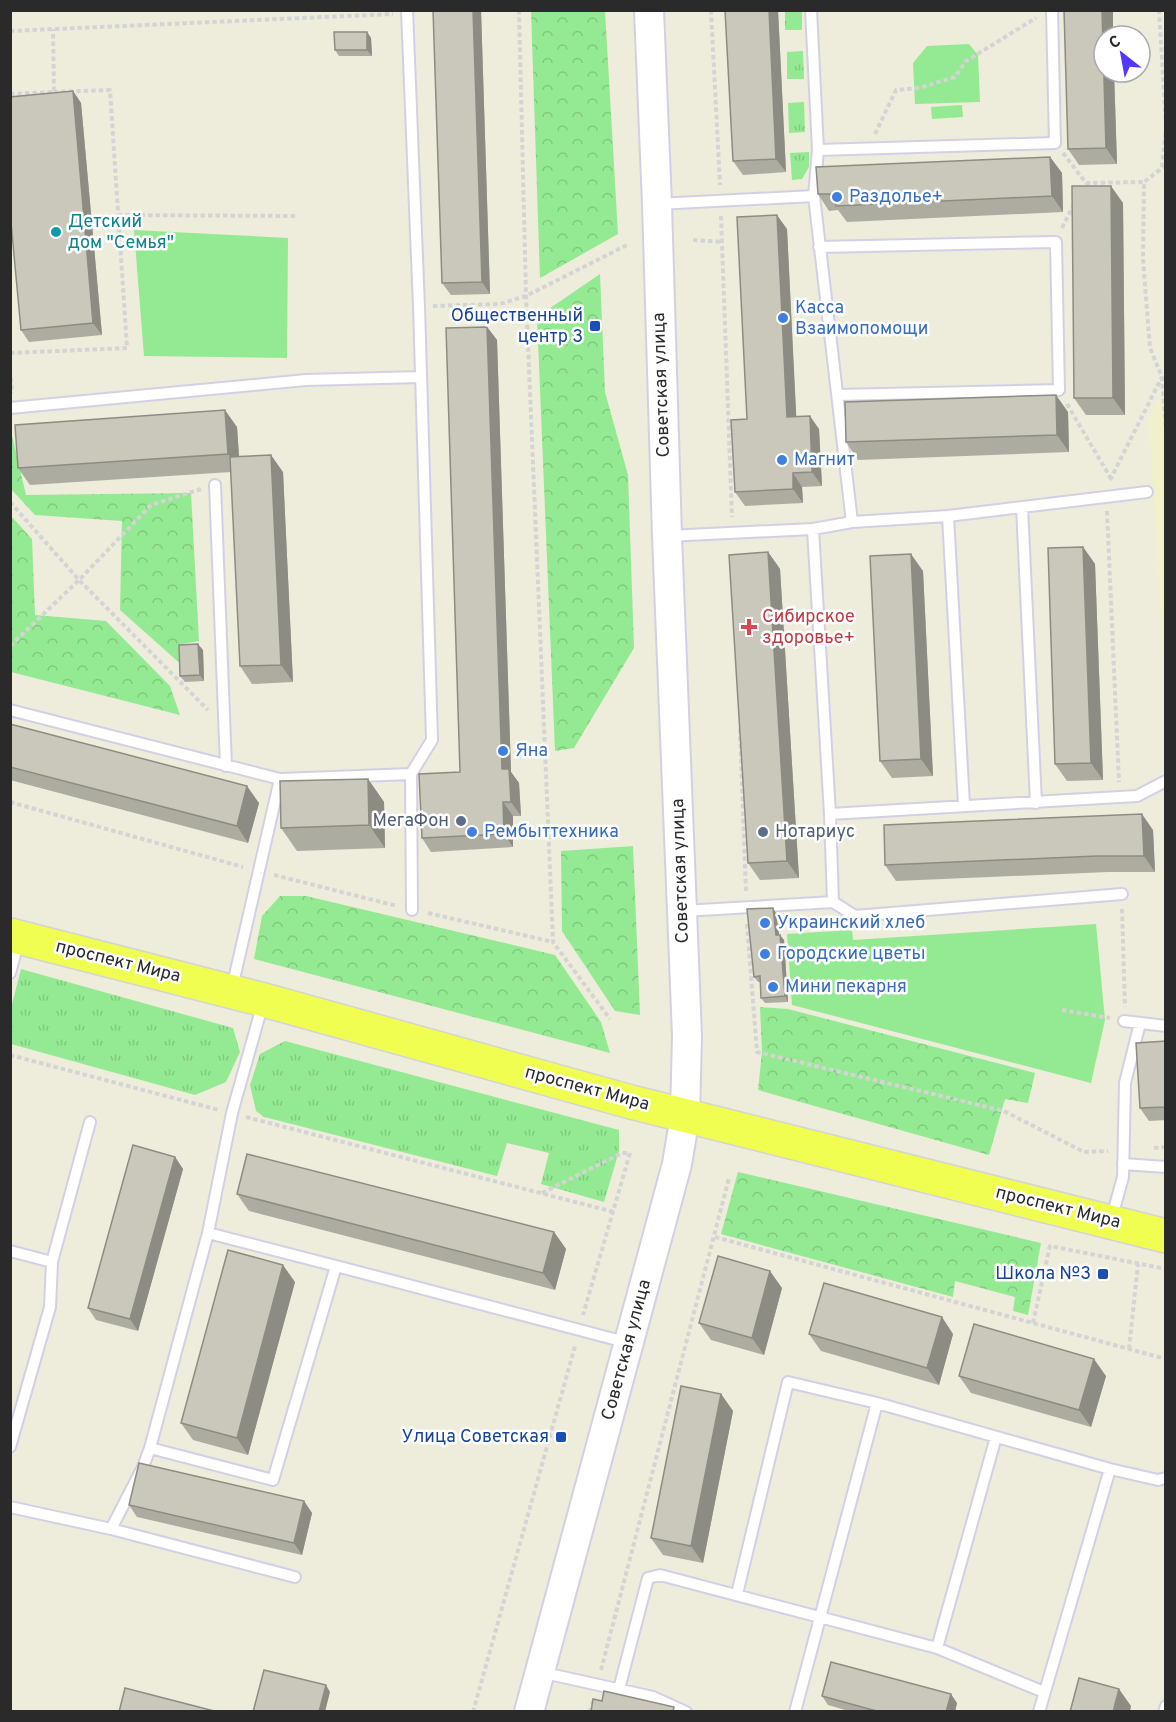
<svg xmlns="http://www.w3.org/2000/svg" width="1176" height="1722" viewBox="0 0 1176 1722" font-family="Overpass,sans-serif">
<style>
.education{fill:#f1f1c9}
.grass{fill:url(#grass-tufts)}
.forest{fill:url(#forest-crowns)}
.park{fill:#94ea92}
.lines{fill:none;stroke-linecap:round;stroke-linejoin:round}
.service-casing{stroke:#d3d0e5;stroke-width:14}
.secondary-casing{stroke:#d3d0e5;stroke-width:32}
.primary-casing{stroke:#d4d4d4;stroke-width:36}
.path{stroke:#d4d4d4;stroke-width:4;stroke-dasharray:4.5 3;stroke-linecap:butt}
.service{stroke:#fff;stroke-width:10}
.secondary{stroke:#fff;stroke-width:28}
.primary{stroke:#effe50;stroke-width:33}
.wall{fill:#adaca1}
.shaded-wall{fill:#8d8c83}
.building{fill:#c9c8bb;stroke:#8d8c83;stroke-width:1.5}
.shop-dot{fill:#3f7fe0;stroke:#fff;stroke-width:2}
.culture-dot{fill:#0f9aa8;stroke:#fff;stroke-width:2}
.transit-dot{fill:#1a4fb4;stroke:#fff;stroke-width:2}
.health-dot{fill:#e0444e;stroke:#fff;stroke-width:2}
.service-dot{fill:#5c6f8a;stroke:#fff;stroke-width:2}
.labels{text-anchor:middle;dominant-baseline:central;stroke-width:5;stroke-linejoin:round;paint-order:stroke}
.shop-label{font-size:18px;fill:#366cbe;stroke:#fff;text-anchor:start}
.culture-label{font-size:18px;fill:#0d838f;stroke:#fff;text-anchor:start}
.transit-label{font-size:18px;fill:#164399;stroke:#fff;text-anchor:end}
.street-label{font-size:18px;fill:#2a2a2a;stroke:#fff}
.health-label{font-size:18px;fill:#be3a42;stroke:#fff;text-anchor:start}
.service-label{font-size:18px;fill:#4e5e75;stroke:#fff;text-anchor:end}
</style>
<defs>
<pattern id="grass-tufts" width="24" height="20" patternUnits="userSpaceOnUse" patternTransform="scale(1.5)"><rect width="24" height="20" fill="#94ea92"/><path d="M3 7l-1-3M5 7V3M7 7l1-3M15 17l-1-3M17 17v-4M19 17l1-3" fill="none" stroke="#80c97e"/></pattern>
<pattern id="forest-crowns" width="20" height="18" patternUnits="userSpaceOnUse" patternTransform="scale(1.5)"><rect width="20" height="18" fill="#94ea92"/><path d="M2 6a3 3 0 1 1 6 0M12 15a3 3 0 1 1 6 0" fill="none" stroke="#80c97e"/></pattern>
</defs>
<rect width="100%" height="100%" fill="#eeecdb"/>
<path class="education" d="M1165,401H1166L1165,683L1149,422L1157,402Z"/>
<path class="grass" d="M785,11H802V30H785Z
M803,51L804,79H787V52Z
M804,102L805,132L789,133L788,103Z
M809,152V167L802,179L792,180L790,153Z
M21,969L233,1028L240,1052L226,1082L195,1095L11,1044V1008Z
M285,1041L619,1130V1151L604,1202L541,1184L549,1153L507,1143L497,1176L264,1117L256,1111L250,1085L260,1054Z"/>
<path class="forest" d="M531,11H605L618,234L540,278Z
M600,274L605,392L628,475L634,648L574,748L555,751L537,317Z
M11,431L26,495L191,493L199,641L182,644L184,667L120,610L122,521L35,515L11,489Z
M11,516L32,539L35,615L106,621L170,686L180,715L11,672Z
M633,846L640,1015L615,1011L562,931L561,851Z
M280,896H306L555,955L601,1022L610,1053L254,959L262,916Z
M760,1007L788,1009L1035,1073L1028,1103L1005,1099L989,1155L758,1090L762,1052Z
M738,1172L1041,1243L1028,1315L1013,1311L1015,1297L955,1281L953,1297L721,1234Z"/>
<path class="park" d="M969,44L978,55L980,102L915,104L913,63L927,46Z
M962,105L963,117L932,119L931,107Z
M134,230L288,238L287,358L144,356Z
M1096,924L1105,1020L1091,1083L792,1005L787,934L852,930L853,940Z"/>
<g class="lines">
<g class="service-casing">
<path id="service" d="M407,10L419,307L432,740L411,774L412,910
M818,150L1055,143L1052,10
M657,204L814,196L818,150L811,10
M819,247L1056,242L1059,390L837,395
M10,408L306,380L421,377
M215,485L226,766
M1022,507L1036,803
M948,516L964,805
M852,522L948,516L1147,492
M813,529L830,814L1137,796L1166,781
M667,536L813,529L852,522L814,196
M10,710L280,779L232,988
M280,779L411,774
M833,902L855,916L1122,894
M683,911L833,902L830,814
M10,973L19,940
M263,1003L232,1113L208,1233L150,1448L273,1480L336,1266L629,1343
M1124,1021L1166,1026
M1123,1164L1166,1167
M1111,1220L1123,1177L1125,1083L1140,1023
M208,1233L336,1266
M10,1251L52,1262
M10,1447L50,1307L52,1262L90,1122
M10,1507L111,1529L295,1577
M111,1529L143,1467L150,1448
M737,1594L788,1382L877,1403L1110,1469
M937,1648L996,1437
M540,1672L653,1697L686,1712
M619,1689L648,1578L660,1575L937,1648L1044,1692
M795,1712L877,1403
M1039,1712L1110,1469L1158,1480L1166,1478
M1164,1712L1166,1706"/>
</g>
<g class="secondary-casing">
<path id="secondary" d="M529,1712L677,1164L685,1116L687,1036L667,536L657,204L649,10"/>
</g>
<g class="primary-casing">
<path id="primary" d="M10,935L264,1000L631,1102L1166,1236"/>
</g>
<path class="path" d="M519,10L526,296L553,942L610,1019
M711,10L720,185
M1159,10L1166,127
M10,31L393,14
M10,94L54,92L53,29
M875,134L896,90L919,88L955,77L966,61L1036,18
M1063,153L1086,183L1144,182
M1166,165L1144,182L1143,259L1150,348L1162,377L1166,432
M1162,167L1166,128
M118,215L296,216
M721,216L732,517
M1062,228L1075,202
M693,240L722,242
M433,306L500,304L526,296L629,244
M10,353L127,348L110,90L54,92
M10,370L12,393
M1067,404L1110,477
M1110,480L1162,377
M10,502L79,580L208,710
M1107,511L1119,782
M10,646L79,580L151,505L201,489
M740,729L746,892
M10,802L243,867
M274,875L397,906
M1122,909L1125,1007
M428,913L553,942
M747,924L757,1052L1004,1111L1084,1152L1108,1151
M1062,1010L1110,1018
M10,1055L219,1110
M246,1117L614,1212
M1154,1148L1166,1147
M542,1193L622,1153H630L583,1315
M715,1237L1166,1359
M1033,1323L1050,1246L1166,1269
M1129,1349L1138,1264
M601,1670L729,1178
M473,1712L575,1346
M590,1712L594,1698"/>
<use href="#service" class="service"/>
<use href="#secondary" class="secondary"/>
<use href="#primary" class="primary"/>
</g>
<path class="wall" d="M433,10H481L490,294L451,295L442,283Z
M725,10H778L786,172L743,175L733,161Z
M1064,10H1113V36H1104V72H1114L1117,164L1079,165L1068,149Z
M367,32L371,38L372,56H339L335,50Z
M73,91L81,103L102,335L29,342L21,330Z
M1050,157L1062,173L1063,212L847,222L838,210L829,211L818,194Z
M1123,203L1125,415H1086L1074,398Z
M787,229L796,416L819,429L822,486L802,487L803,503L745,506L735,492L747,419Z
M487,327L497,340L511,772L519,783L521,816H513V847L431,852L422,838L460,772Z
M1068,412L1069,452L858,460L846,442Z
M237,427L239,456L283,472L293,682L252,684L240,666L231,472L30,485L18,468Z
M1083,547L1095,564L1103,780L1067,781L1055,764Z
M768,552L780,569L799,878L760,880L748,863Z
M923,571L933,776L892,778L880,761Z
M203,650L204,681L185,682L180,676Z
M10,724L259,803L248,843L10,780Z
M368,779L384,802L385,848L297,851L281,828Z
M1153,830L1155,872H1108L896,881L885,865Z
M776,913L779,935L784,940L788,1002L765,1003L761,998L760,982H758L754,977Z
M1166,1041V1120L1149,1121L1140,1108Z
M175,1157L183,1169L138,1331L96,1320L88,1308Z
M237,1194L554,1232L566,1249L555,1290L249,1211Z
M295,1282L248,1455L193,1440L181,1423Z
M782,1288L764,1355L711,1340L699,1323Z
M809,1334H953L939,1385L821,1351Z
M959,1376H1106L1091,1427L971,1393Z
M721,1394L733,1411L703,1563L663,1555L651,1538Z
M304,1501L312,1513L302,1555L137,1517L129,1505Z
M822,1696L957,1703L955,1712H852L828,1705Z"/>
<path class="shaded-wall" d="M473,10H481L490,294L482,282Z
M769,10H778L786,172L776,159Z
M1102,10H1113V36H1104V72H1114L1117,164L1106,148Z
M367,32L371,38L372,56L367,50Z
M73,91L81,103L102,335L93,323Z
M1050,157L1062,173L1063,212L1052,196Z
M1111,186L1123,203L1125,415L1113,398Z
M777,215L787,229L797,431L787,417Z
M487,327L497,340L511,772L519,783L521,816L511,802L502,769Z
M1056,395L1068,412L1069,452L1057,435Z
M225,410L237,427L240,471L228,454Z
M810,416L819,429L822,486L812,472Z
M271,455L283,472L293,682L281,665Z
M793,473L802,487L803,503L793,489Z
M1083,547L1095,564L1103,780L1091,763Z
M768,552L780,569L799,878L787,861Z
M911,554L923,571L933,776L921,759Z
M198,644L203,650L204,681L200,675Z
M368,779L384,802L385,848L369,825Z
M247,786L259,803L248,843L237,826Z
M503,802L513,816V847L504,834Z
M1142,814L1153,830L1155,872L1144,856Z
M773,908L776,913L780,941L776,935Z
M780,935L784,940L788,1002L785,996Z
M175,1157L183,1169L138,1331L130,1319Z
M554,1232L566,1249L555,1290L543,1273Z
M283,1265L295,1282L248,1455L237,1438Z
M770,1271L782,1288L764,1355L752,1338Z
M942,1317L953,1334L939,1385L927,1368Z
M1094,1359L1106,1376L1091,1427L1079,1410Z
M721,1394L733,1411L703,1563L691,1546Z
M304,1501L312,1513L302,1555L294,1543Z
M326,1685L330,1692L325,1712H319Z
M1119,1689L1131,1706L1130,1712H1113Z
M951,1694L957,1703L955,1712H946Z"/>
<path class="building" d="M433,10H473L482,282L442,283Z
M725,10H769L776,159L733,161Z
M1064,10H1102L1106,148L1068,149Z
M334,32H367V50H335Z
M73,91L93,323L21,330L10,212V97Z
M1050,157L1052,196L836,206L835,194H818L816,167Z
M1072,186H1111L1113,398H1074Z
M777,215L787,417L810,416L812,472L793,473V489L735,492L731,420L747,419L737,217Z
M487,327L502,769H509L511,802H503L504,834L422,838L419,774L460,772L446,328Z
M1056,395L1057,435L846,442L845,402Z
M225,410L228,454L18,468L15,425Z
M271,455L281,665L240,666L230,457Z
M1083,547L1091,763L1055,764L1048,548Z
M768,552L787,861L748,863L729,555Z
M911,554L921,759L880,761L870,556Z
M198,644L200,675L180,676L179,645Z
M10,724L247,786L237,826L10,767Z
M368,779L369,825L281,828L280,781Z
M1142,814L1144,856H1097L885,865L884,825Z
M773,908L776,935H780L785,996L761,998L760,976L754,977L747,909Z
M1166,1041V1107L1140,1108L1136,1043Z
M133,1145L175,1157L130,1319L88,1308Z
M247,1154L554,1232L543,1273L237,1194Z
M228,1250L283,1265L237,1438L181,1423Z
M718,1256L770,1271L752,1338L699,1323Z
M824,1283L942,1317L927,1368L809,1334Z
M974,1324L1094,1359L1079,1410L959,1376Z
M681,1386L721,1394L691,1546L651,1538Z
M139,1463L304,1501L294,1543L129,1505Z
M831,1662L951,1694L946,1712H880L822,1696Z
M264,1670L326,1685L319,1712H253Z
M1079,1678L1119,1689L1113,1712H1070Z
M125,1688L218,1712H119Z
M604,1691L674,1707L673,1712H591L593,1699L602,1701Z"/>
<g class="shop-dot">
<circle cx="837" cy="197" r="6"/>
<circle cx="783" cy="318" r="6"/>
<circle cx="782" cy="460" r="6"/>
<circle cx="503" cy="751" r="6"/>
<circle cx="472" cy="832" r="6"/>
<circle cx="765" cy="923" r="6"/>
<circle cx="765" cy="954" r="6"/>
<circle cx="773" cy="987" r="6"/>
</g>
<circle class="culture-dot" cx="56" cy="232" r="6"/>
<g class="transit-dot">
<rect x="589" y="320" width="12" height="12" rx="3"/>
<rect x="1097" y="1268" width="12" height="12" rx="3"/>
<rect x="555" y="1431" width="12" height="12" rx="3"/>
</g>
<path class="health-dot" d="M746 618h6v6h6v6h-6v6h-6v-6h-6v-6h6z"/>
<g class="service-dot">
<circle cx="461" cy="821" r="6"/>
<circle cx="763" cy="832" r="6"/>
</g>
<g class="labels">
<g class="shop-label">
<text x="849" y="197">Раздолье+</text>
<text x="795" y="308">Касса<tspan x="795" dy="21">Взаимопомощи</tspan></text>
<text x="794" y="460">Магнит</text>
<text x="515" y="751">Яна</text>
<text x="484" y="832">Рембыттехника</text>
<text x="777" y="923">Украинский хлеб</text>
<text x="777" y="954">Городские цветы</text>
<text x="785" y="987">Мини пекарня</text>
</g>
<g class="culture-label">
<text x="68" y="222">Детский<tspan x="68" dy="21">дом "Семья"</tspan></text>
</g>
<g class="transit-label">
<text x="583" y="316">Общественный<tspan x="583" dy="21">центр 3</tspan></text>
<text x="1091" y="1274">Школа №3</text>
<text x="549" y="1437">Улица Советская</text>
</g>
<g class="street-label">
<text transform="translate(662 385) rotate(-92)">Советская улица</text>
<text transform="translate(681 871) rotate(-92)">Советская улица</text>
<text transform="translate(118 962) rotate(14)">проспект Мира</text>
<text transform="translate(587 1089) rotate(15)">проспект Мира</text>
<text transform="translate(1058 1208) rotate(14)">проспект Мира</text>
<text transform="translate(627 1350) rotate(-75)">Советская улица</text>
</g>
<g class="health-label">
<text x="762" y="617">Сибирское<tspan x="762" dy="21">здоровье+</tspan></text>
</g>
<g class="service-label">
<text x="449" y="821">МегаФон</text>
<text x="775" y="832" text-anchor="start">Нотариус</text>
</g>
</g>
<rect width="1176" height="1722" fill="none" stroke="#2a2a2a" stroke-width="24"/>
<g transform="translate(1122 54) rotate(329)"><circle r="28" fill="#ffffff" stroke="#aaaaaa" stroke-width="1.5"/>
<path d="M0-4.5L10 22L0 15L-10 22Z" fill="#5237ff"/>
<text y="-9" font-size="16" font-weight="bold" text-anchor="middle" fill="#2a2a2a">С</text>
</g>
</svg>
